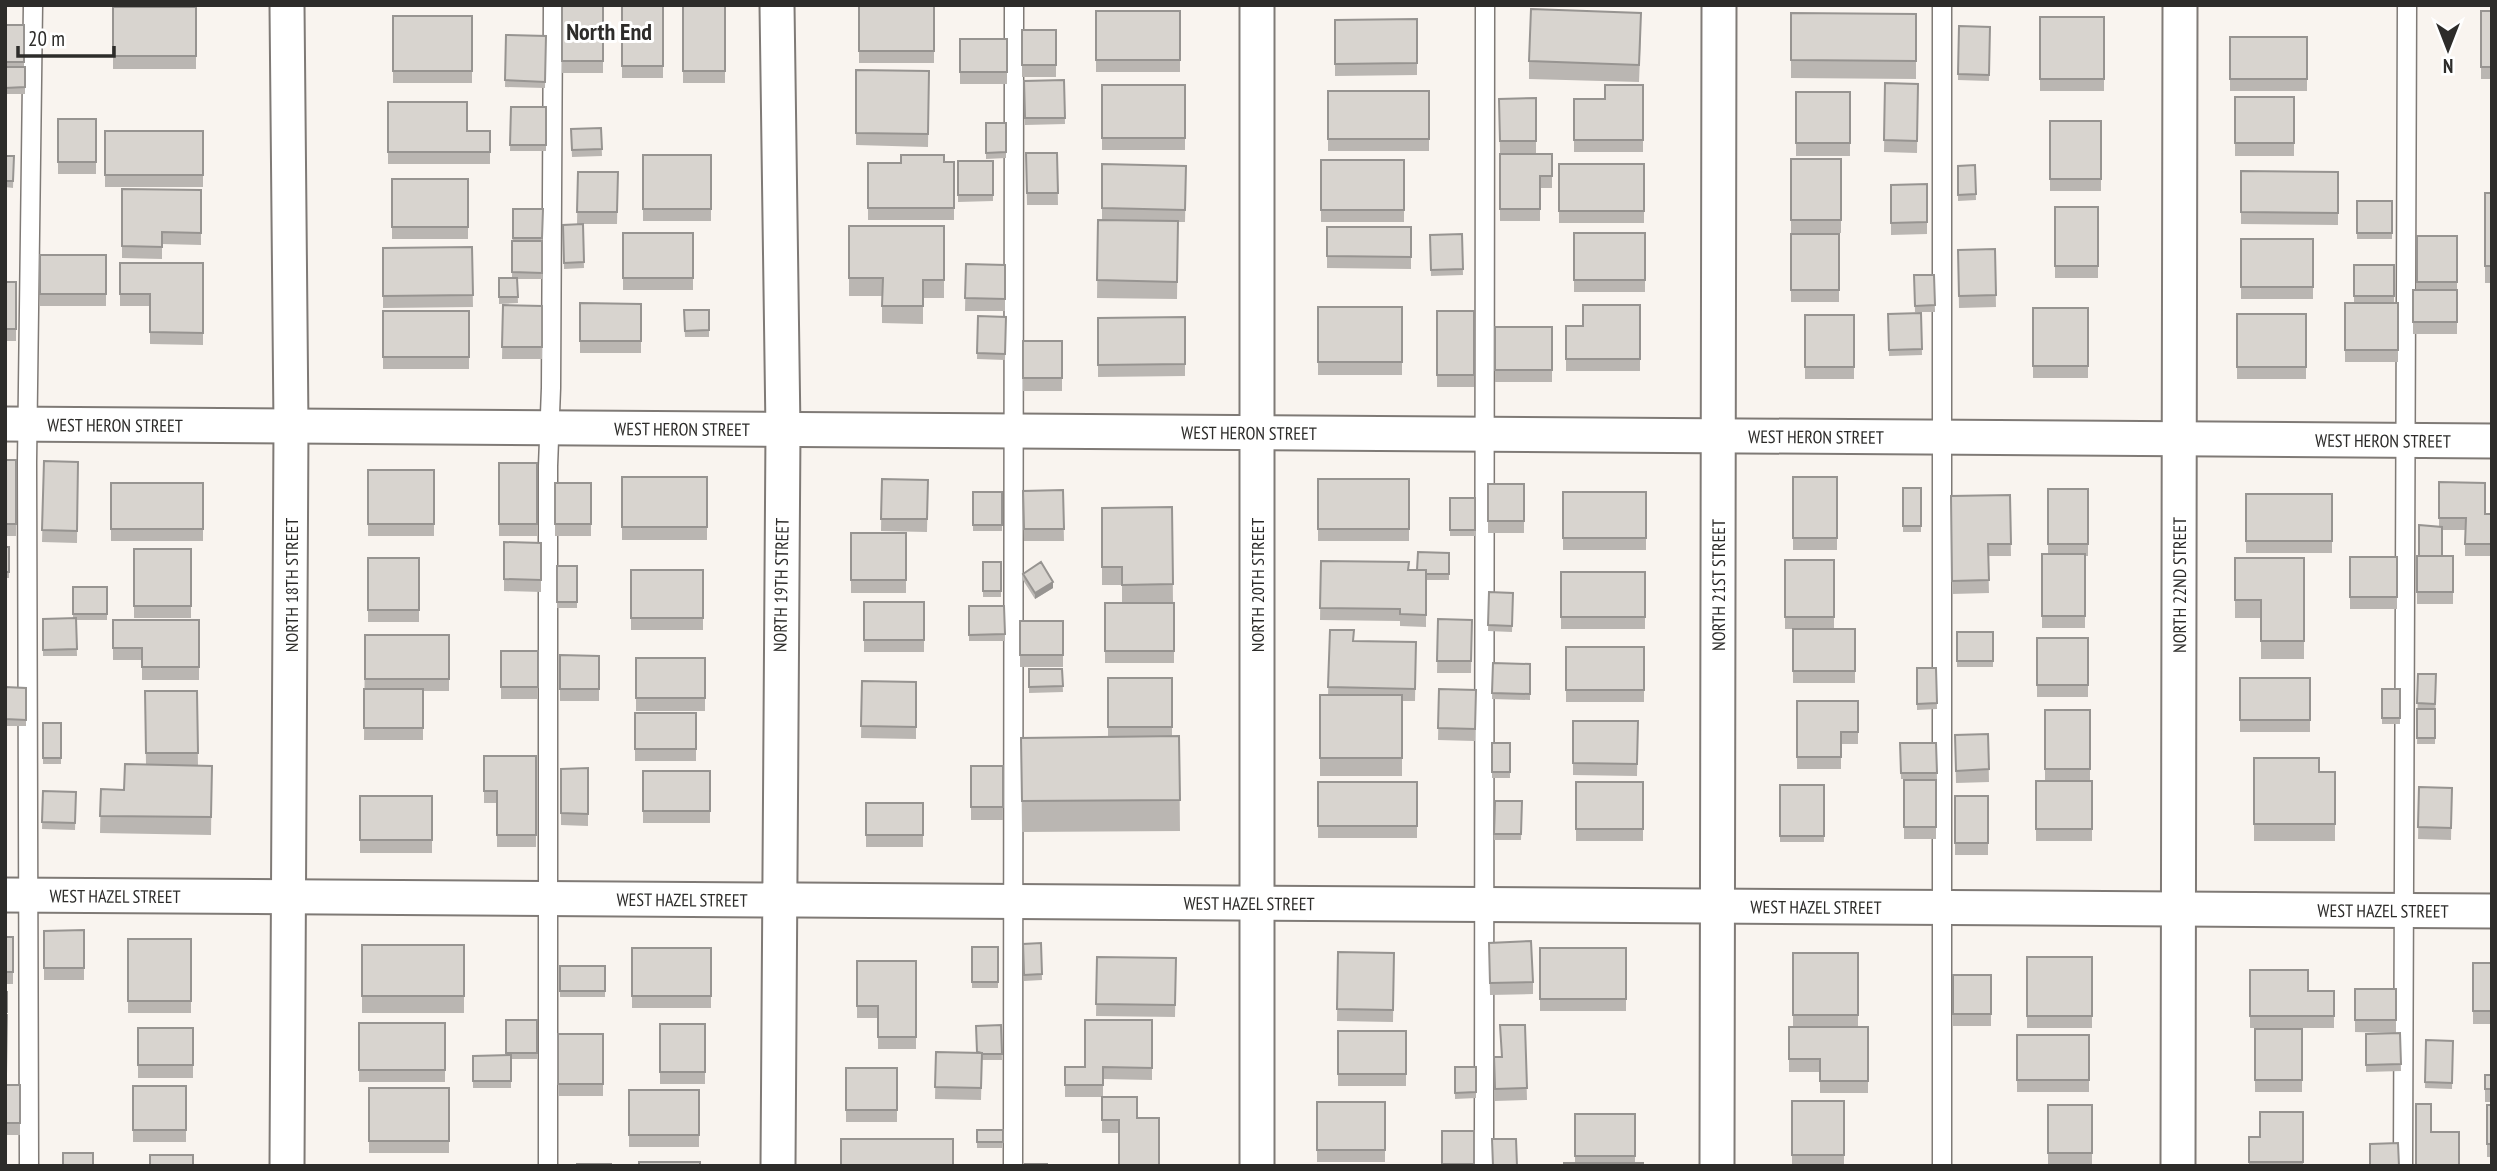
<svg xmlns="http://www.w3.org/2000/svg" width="2497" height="1171" viewBox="0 0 2497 1171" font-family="'PT Sans Narrow',sans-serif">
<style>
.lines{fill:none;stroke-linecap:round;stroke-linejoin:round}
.lane-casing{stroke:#7f7a76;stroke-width:21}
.street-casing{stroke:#7f7a76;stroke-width:37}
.lane{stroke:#fff;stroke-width:18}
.street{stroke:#fff;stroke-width:33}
.wall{fill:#bab6b2}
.shaded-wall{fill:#979491}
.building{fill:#d8d4cf;stroke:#979491;stroke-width:2}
.labels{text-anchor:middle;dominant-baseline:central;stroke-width:6;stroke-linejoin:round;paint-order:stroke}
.street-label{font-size:18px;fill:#2d2c2a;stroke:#fff}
.district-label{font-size:24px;font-weight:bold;fill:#2d2c2a;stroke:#fff}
</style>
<rect width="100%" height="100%" fill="#f9f4ef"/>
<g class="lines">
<g class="lane-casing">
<path id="lane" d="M29,1166L27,462L33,5
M548,1166V466L551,388L553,5
M1013,1166L1014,5
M1484,1166L1485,5
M1942,1166V5
M2403,1166L2407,5"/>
</g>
<g class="street-casing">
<g id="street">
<path d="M287,5L291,426L287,1166"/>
<path d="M777,5L783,430L778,1166"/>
<path d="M1257,5V1166"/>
<path id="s1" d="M5,424L2492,441"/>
<path id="s2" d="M5,895L2492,911"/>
<path id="s3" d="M1717,1166L1719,5"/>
<path id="s4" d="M2178,1166L2180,5"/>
</g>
</g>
<use href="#lane" class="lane"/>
<use href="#street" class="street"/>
</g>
<path class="wall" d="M562,5H603V73H562Z
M622,5H663V78H622Z
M683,5H725V83H683Z
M859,5H934V63H859Z
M113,7H196V69H113Z
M1096,11H1180V72H1096Z
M2481,11H2492V79H2481Z
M1791,13L1916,14V79L1791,78Z
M393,16H472V83H393Z
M2040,17H2104V91H2040Z
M1417,19V75L1335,76V20Z
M5,25H24V67H25V94H5Z
M1959,26L1990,27L1989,81L1958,80Z
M1022,30H1056V77H1022Z
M1641,31L1639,82L1529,79V61Z
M506,35L546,36L545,88L505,87Z
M2230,37H2307V91H2230Z
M960,39H1007V84H960Z
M856,70L929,71L928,147L856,145Z
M1064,80L1065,124L1025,125L1024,81Z
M1885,83L1918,84L1917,153L1884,152Z
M1102,85H1185V150H1102Z
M1643,85V152H1574V99H1605Z
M1328,91H1429V151H1328Z
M1796,92H1850V156H1796Z
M2235,97H2294V156H2235Z
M1536,98V153H1500L1499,99Z
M388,102L467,131H490V164H388Z
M511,107H546V151H510Z
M58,119H96V174H58Z
M2050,121H2101V191H2050Z
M986,123H1006V158L986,159Z
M601,128L602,156L572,157L571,129Z
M105,131H203V187H105Z
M1026,153H1057L1058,205H1027Z
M1500,154H1552V188H1540V221H1500Z
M643,155H711V221H643Z
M5,156H14L13,188L5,187Z
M1791,159H1841V233H1791Z
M1321,160H1404V222H1321Z
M958,161H993V201L958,202Z
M954,162V220H868V163Z
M1102,164L1186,166L1185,222H1178L1177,299L1097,298L1098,220H1102Z
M1559,164H1644V223H1559Z
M1975,165L1976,200L1958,201V166Z
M2241,171L2338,172V225L2241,224Z
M578,172H618L617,224H577Z
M392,179H468V239H392Z
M1927,184V234L1891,235V185Z
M122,189L201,190V245L162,244V259L122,258Z
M2485,193H2492V283H2485Z
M2357,201H2392V239H2357Z
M2055,207H2098V278H2055Z
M513,209H543L542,279H517L518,303L499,304V278H512Z
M583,224L584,268L564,269L563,225Z
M849,226H944V298H923V324L882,323V296H849Z
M1327,227H1411V269L1327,268Z
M623,233H693V290H623Z
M1574,233H1645V292H1574Z
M1462,234L1463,275L1431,276L1430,235Z
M1791,234H1839V302H1791Z
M2417,236H2457V334H2413V290H2417Z
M2241,239H2313V299H2241Z
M472,247L473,307L383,308V248Z
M1995,249L1996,307L1959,308L1958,250Z
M40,255H106V306H40Z
M120,263H203V345L150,344V306H120Z
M966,264L1005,265V311H965Z
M2354,265H2394V303H2398V362H2345V303H2354Z
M1914,275H1934L1935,312H1915Z
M5,282H16V341H5Z
M580,303L641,304V353H580Z
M503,305L542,306V359H502Z
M1640,305V371H1566V326H1583Z
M1318,307H1402V375H1318Z
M2033,308H2088V378H2033Z
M684,310H709V337H685Z
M383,311H469V369H383Z
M1437,311H1474V387H1437Z
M1921,313L1922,355L1889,356L1888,314Z
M2237,314H2306V379H2237Z
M1805,315H1854V379H1805Z
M978,316L1006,317L1005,360L977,359Z
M1185,317V376L1098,377V318Z
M1495,327H1552V382H1495Z
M1023,341H1062V391H1023Z
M5,460H16V536H5Z
M44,461L78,462L77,543L42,542Z
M499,463H537V536H499Z
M368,470H434V536H368Z
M622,477H707V540H622Z
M1793,477H1837V550H1793Z
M882,479L928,480L927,532L881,531Z
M1318,479H1409V541H1318Z
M2439,482L2485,514H2492V556H2465V530H2442V556H2453V604H2417V556H2419L2439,526Z
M111,483H203V541H111Z
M555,483H591V536H555Z
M1488,484H1524V533H1488Z
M1903,488H1921V532H1903Z
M2048,489H2088V556H2085V628H2042V554H2048Z
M1063,490L1064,541H1024L1023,491Z
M973,492H1002V531H973Z
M1563,492H1646V550H1563Z
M2246,494H2332V553H2246Z
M2010,495L2011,556H1988L1989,593L1952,594L1951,496Z
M1450,498H1475V536H1450Z
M1172,507L1173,602L1122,603V585H1102V508Z
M851,533H906V593H851Z
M504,542L541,543V592L504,591Z
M5,547H9V578H5Z
M134,549H191V618H134Z
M1449,553V580H1426V627L1400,626V621L1320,620L1321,561L1417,570Z
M2350,557H2397V609H2350Z
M368,558H419V622H368Z
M2235,558H2304V659H2261V618H2235Z
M1785,560H1834V629H1785Z
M983,562H1001V597H983Z
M557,566H577V608H557Z
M631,570H703V630H631Z
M1561,572H1645V629H1561Z
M1023,574L1053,588L1035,599L1023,580Z
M73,587H107V620H76L77,656H43V619L73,618Z
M1489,592L1513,593L1512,632L1488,631Z
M864,602H924V652H864Z
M1105,603H1174V663H1105Z
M969,606H1004L1005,641H969Z
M1438,619L1472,620L1471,673H1437Z
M113,620H199V680H142V660H113Z
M1020,621H1063V667H1020Z
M1793,629H1855V683H1793Z
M1330,630L1354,641L1416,642L1415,701H1402V776H1320V695H1328Z
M1957,632H1993V667H1957Z
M365,635H449V691H423V740H364Z
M2037,638H2088V697H2037Z
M1566,647H1644V702H1566Z
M501,651H538V699H501Z
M560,655L599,656V701H560Z
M636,658H705V711H636Z
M1493,663L1530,664V700L1492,699Z
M1917,668H1936L1937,709L1917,710Z
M1029,669H1062L1063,692L1029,693Z
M2418,674H2436L2435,744H2417Z
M1108,678H1172V736H1179L1180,831L1022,832L1021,738L1108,737Z
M2240,678H2310V732H2240Z
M862,681L916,682V739L861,738Z
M5,687L26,688V726H5Z
M1439,689L1476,690L1475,741L1438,740Z
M2382,689H2400V724H2382Z
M145,691H197L198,766H212L211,835L100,833L101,789L124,790L146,765Z
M1797,701H1858V744H1841V769H1797Z
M2045,710H2090V781H2045Z
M635,713H696V761H635Z
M1573,721H1638L1637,776L1573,775Z
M43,723H61V764H43Z
M1988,734L1989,782L1956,783L1955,735Z
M1492,743H1510V778H1492Z
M1900,743H1936L1937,779H1901Z
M484,756H536V847H497V803H484Z
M2254,758L2319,772H2335V841H2254Z
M971,766H1003V820H971Z
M588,768V826L561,825V769Z
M643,771H710V823H643Z
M1904,780H1936V839H1904Z
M2036,781H2092V841H2036Z
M1318,782H1417V838H1318Z
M1576,782H1643V841H1576Z
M1780,785H1824V842H1780Z
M2419,787L2452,788L2451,840L2418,839Z
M43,791L76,792L75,830L42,829Z
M360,796H432V853H360Z
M1955,796H1988V855H1955Z
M1495,801H1522L1521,840H1494Z
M866,803H923V847H866Z
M84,930V980H44V931Z
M5,937H13V984H5Z
M128,939H191V1013H128Z
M1041,943L1042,980L1024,981L1023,944Z
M362,945H464V1013H362Z
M972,947H998V988H972Z
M632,948H711V1008H632Z
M1540,948H1626V1011H1540Z
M1338,952L1394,953L1393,1022L1337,1021Z
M1793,953H1858V1027H1793Z
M1489,955L1533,982V994L1490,995Z
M1097,957L1176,958L1175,1017L1096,1016Z
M2027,957H2092V1028H2027Z
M857,961H916V1049H878V1018H857Z
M2473,963H2492V1024H2473Z
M560,966H605V997H560Z
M2250,970L2308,991H2334V1028H2250Z
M1953,975H1991V1026H1953Z
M2355,989H2396V1033L2355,1032Z
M5,992H7V1015L6,1085H20V1135H5Z
M506,1020H537V1059H511V1088H473V1056L506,1055Z
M1152,1020V1080L1103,1079V1097H1065V1067H1085Z
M359,1023H445V1082H359Z
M660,1024H705V1084H660Z
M1001,1025L1002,1060H982L981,1100L935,1099L936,1052L976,1053Z
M1525,1025L1527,1100L1495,1101L1494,1057H1501Z
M1789,1027H1868V1093H1820V1072H1789Z
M138,1028H193V1078H138Z
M2255,1029H2302V1092H2255Z
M1338,1031H1406V1086H1338Z
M2400,1033L2401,1071L2366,1072V1034Z
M558,1034H603V1096H558Z
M2017,1035H2089V1092H2017Z
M2426,1040L2453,1041L2452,1089L2425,1088Z
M1455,1067H1476V1098L1455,1099Z
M846,1068H897V1122H846Z
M2485,1075H2492V1102H2485Z
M133,1086H186V1142H133Z
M369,1088H449V1153H369Z
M629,1090H699V1147H629Z
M1102,1097L1137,1118L1119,1133H1102Z
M1792,1101H1844V1166H1792Z
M1317,1102H1385V1162H1317Z
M2048,1105H2092V1166H2048Z
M2487,1105H2492V1157H2487Z
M2303,1112V1166H2249V1137H2260Z
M1575,1114H1635V1163H1575Z
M977,1130H1003V1148H977Z
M1442,1131H1474V1166H1442Z"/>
<path class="shaded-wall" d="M1053,582V588L1035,599V593Z"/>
<path class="building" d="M562,5H603V61H562Z
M622,5H663V66H622Z
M683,5H725V71H683Z
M859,5H934V51H859Z
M113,7H196V56H113Z
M1531,9L1641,13L1639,65L1529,61Z
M1096,11H1180V60H1096Z
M2481,11H2492V67H2481Z
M1791,13L1916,14V61L1791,60Z
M393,16H472V71H393Z
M2040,17H2104V79H2040Z
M1417,19V63L1335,64V20Z
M5,25H24V62H5Z
M1959,26L1990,27L1989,75L1958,74Z
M1022,30H1056V65H1022Z
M506,35L546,36L545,82L505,80Z
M2230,37H2307V79H2230Z
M960,39H1007V72H960Z
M5,67H25V87L5,88Z
M856,70L929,71L928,134L856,133Z
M1064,80L1065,118H1025L1024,81Z
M1885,83L1918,84L1917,141L1884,140Z
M1102,85H1185V138H1102Z
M1605,85H1643V140H1574V99H1605Z
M1328,91H1429V139H1328Z
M1796,92H1850V143H1796Z
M2235,97H2294V143H2235Z
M1536,98V141H1500L1499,99Z
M388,102H467V131H490V152H388Z
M511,107H546V145H510Z
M58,119H96V162H58Z
M2050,121H2101V179H2050Z
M986,123H1006V152L986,153Z
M601,128L602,149L572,150L571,129Z
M105,131H203V175H105Z
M1026,153H1057L1058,193H1027Z
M1500,154H1552V176H1540V209H1500Z
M643,155H711V209H643Z
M901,155H944V162H954V208H868V163H901Z
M5,156H14L13,181H5Z
M1791,159H1841V220H1791Z
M1321,160H1404V210H1321Z
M958,161H993V195H958Z
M1102,164L1186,166L1185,210L1102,208Z
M1559,164H1644V211H1559Z
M1975,165L1976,194L1958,195V166Z
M2241,171L2338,172V213L2241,212Z
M578,172H618L617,212H577Z
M392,179H468V227H392Z
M1927,184V222L1891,223V185Z
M122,189L201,190V233L162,232V247L122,246Z
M2485,193H2492V266H2485Z
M2357,201H2392V233H2357Z
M2055,207H2098V266H2055Z
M513,209H543L542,238H513Z
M1098,220L1178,221L1177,282L1097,280Z
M583,224L584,262L564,263L563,225Z
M849,226H944V280H923V306H882L883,278H849Z
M1327,227H1411V257L1327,256Z
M623,233H693V278H623Z
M1574,233H1645V280H1574Z
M1462,234L1463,269L1431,270L1430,235Z
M1791,234H1839V290H1791Z
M2417,236H2457V282H2417Z
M2241,239H2313V287H2241Z
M512,241H542V273L512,272Z
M472,247L473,295L383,296V248Z
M1995,249L1996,295L1959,296L1958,250Z
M40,255H106V294H40Z
M120,263H203V333L150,332V294H120Z
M966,264L1005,265V299L965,298Z
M2354,265H2394V296H2354Z
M1914,275H1934L1935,305L1915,306Z
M499,278H517L518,297H499Z
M5,282H16V329H5Z
M2413,290H2457V322H2413Z
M580,303L641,304V341H580Z
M2345,303H2398V350H2345Z
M503,305L542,306V347H502Z
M1583,305H1640V359H1566V326H1583Z
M1318,307H1402V362H1318Z
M2033,308H2088V366H2033Z
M684,310H709V330L685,331Z
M383,311H469V357H383Z
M1437,311H1474V375H1437Z
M1921,313L1922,349L1889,350L1888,314Z
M2237,314H2306V367H2237Z
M1805,315H1854V367H1805Z
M978,316L1006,317L1005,354L977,353Z
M1185,317V364L1098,365V318Z
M1495,327H1552V370H1495Z
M1023,341H1062V378H1023Z
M5,460H16V524H5Z
M44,461L78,462L77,531L42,530Z
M499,463H537V524H499Z
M368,470H434V524H368Z
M622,477H707V527H622Z
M1793,477H1837V538H1793Z
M882,479L928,480L927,519H881Z
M1318,479H1409V529H1318Z
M2439,482L2485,483V514H2492V544H2465L2466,518H2439Z
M111,483H203V529H111Z
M555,483H591V524H555Z
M1488,484H1524V521H1488Z
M1903,488H1921V526H1903Z
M2048,489H2088V544H2048Z
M1063,490L1064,529H1024L1023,491Z
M973,492H1002V525H973Z
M1563,492H1646V538H1563Z
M2246,494H2332V541H2246Z
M2010,495L2011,544H1988L1989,580L1952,581L1951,496Z
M1450,498H1475V530H1450Z
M1172,507L1173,584L1122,585V567H1102V508Z
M2419,525L2442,527V556H2419Z
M851,533H906V580H851Z
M504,542L541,543V580L504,579Z
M5,547H9V572H5Z
M134,549H191V606H134Z
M1418,552L1449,553V574H1426V570H1417Z
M2042,554H2085V616H2042Z
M2417,556H2453V592H2417Z
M2350,557H2397V597H2350Z
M368,558H419V610H368Z
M2235,558H2304V641H2261V600H2235Z
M1785,560H1834V617H1785Z
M1321,561L1409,562L1408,570H1426V615L1400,614V609L1320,608Z
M983,562H1001V591H983Z
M1041,562L1053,582L1035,593L1023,574Z
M557,566H577V602H557Z
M631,570H703V618H631Z
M1561,572H1645V617H1561Z
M73,587H107V614H73Z
M1489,592L1513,593L1512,626L1488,625Z
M864,602H924V640H864Z
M1105,603H1174V651H1105Z
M969,606H1004L1005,634L969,635Z
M76,618L77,649L43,650V619Z
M1438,619L1472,620L1471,661H1437Z
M113,620H199V667H142V648H113Z
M1020,621H1063V655H1020Z
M1793,629H1855V671H1793Z
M1330,630H1354L1353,641L1416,642L1415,689L1328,687Z
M1957,632H1993V661H1957Z
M365,635H449V679H365Z
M2037,638H2088V685H2037Z
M1566,647H1644V690H1566Z
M501,651H538V687H501Z
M560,655L599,656V689H560Z
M636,658H705V698H636Z
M1493,663L1530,664V694L1492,693Z
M1917,668H1936L1937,703L1917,704Z
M1029,669H1062L1063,686L1029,687Z
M2418,674H2436L2435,704L2417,703Z
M1108,678H1172V727H1108Z
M2240,678H2310V720H2240Z
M862,681L916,682V727L861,726Z
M5,687L26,688V720L5,719Z
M364,689H423V728H364Z
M1439,689L1476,690L1475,729L1438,728Z
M2382,689H2400V718H2382Z
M145,691H197L198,753H146Z
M1320,695H1402V758H1320Z
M1797,701H1858V732H1841V757H1797Z
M2417,709H2435V738H2417Z
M2045,710H2090V769H2045Z
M635,713H696V749H635Z
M1573,721H1638L1637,764L1573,763Z
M43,723H61V758H43Z
M1988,734L1989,769L1956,771L1955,735Z
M1179,736L1180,800L1022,801L1021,738Z
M1492,743H1510V772H1492Z
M1900,743H1936L1937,773H1901Z
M484,756H536V835H497V791H484Z
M2254,758H2319V772H2335V824H2254Z
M125,764L212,766L211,817L100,816L101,789L124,790Z
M971,766H1003V807H971Z
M588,768V814L561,813V769Z
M643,771H710V811H643Z
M1904,780H1936V827H1904Z
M2491,780H2492V837H2491Z
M2036,781H2092V829H2036Z
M1318,782H1417V826H1318Z
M1576,782H1643V829H1576Z
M1780,785H1824V836H1780Z
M2419,787L2452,788L2451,828L2418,827Z
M43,791L76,792L75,823L42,822Z
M360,796H432V840H360Z
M1955,796H1988V843H1955Z
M1495,801H1522L1521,834H1494Z
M866,803H923V835H866Z
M84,930V968H44V931Z
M5,937H13V972H5Z
M128,939H191V1001H128Z
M1531,941L1533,982L1490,983L1489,943Z
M1041,943L1042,974L1024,975L1023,944Z
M362,945H464V996H362Z
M972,947H998V982H972Z
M632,948H711V996H632Z
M1540,948H1626V999H1540Z
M1338,952L1394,953L1393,1010L1337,1009Z
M1793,953H1858V1015H1793Z
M1097,957L1176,958L1175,1005L1096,1004Z
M2027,957H2092V1016H2027Z
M857,961H916V1037H878V1006H857Z
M2473,963H2492V1011H2473Z
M560,966H605V991H560Z
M2250,970H2308V991H2334V1016H2250Z
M1953,975H1991V1014H1953Z
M2355,989H2396V1020H2355Z
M5,992H7V1012H5Z
M5,1015H7L6,1074H5Z
M506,1020H537V1053H506Z
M1085,1020H1152V1068L1103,1067V1085H1065V1067H1085Z
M359,1023H445V1070H359Z
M660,1024H705V1072H660Z
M1001,1025L1002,1054H982V1053L977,1052L976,1026Z
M1500,1025H1525L1527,1088L1495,1089L1494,1057H1502Z
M1789,1027H1868V1081H1820V1059H1789Z
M138,1028H193V1065H138Z
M2255,1029H2302V1080H2255Z
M1338,1031H1406V1074H1338Z
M2400,1033L2401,1064L2366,1065V1034Z
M558,1034H603V1084H558Z
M2017,1035H2089V1080H2017Z
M2426,1040L2453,1041L2452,1083L2425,1082Z
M936,1052L982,1053L981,1088L935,1087Z
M511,1055V1081H473V1056Z
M1455,1067H1476V1092L1455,1093Z
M846,1068H897V1110H846Z
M2485,1075H2492V1089H2485Z
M5,1085H20V1123H5Z
M133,1086H186V1130H133Z
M369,1088H449V1141H369Z
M629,1090H699V1135H629Z
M1102,1097H1137V1118H1159V1166H1119V1120H1102Z
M1792,1101H1844V1155H1792Z
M1317,1102H1385V1150H1317Z
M2416,1104H2431V1132H2459V1165H2416Z
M2048,1105H2092V1153H2048Z
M2487,1105H2492V1144H2487Z
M2260,1112H2303V1162H2249V1137H2260Z
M1575,1114H1635V1156H1575Z
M977,1130H1003V1142H977Z
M1442,1131H1474V1164H1442Z
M841,1139H953V1166H841Z
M1492,1139H1516L1517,1166H1493Z
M2398,1143L2399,1166H2370V1144Z
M63,1153H93V1166H63Z
M150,1155H193V1166H150Z
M639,1162H700V1166H639Z
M1564,1163H1643V1166H1564Z
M577,1164H611V1166H577Z
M1025,1164H1047V1166H1025Z
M376,1165H426V1166H376Z"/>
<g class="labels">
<g class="street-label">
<text stroke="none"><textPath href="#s1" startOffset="110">WEST HERON STREET</textPath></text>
<text stroke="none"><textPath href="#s1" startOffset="677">WEST HERON STREET</textPath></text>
<text stroke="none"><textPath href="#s1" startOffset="1244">WEST HERON STREET</textPath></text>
<text stroke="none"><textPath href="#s1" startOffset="1811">WEST HERON STREET</textPath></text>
<text stroke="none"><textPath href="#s1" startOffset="2378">WEST HERON STREET</textPath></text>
<text transform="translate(291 585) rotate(-90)">NORTH 18TH STREET</text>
<text transform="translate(781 585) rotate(-89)">NORTH 19TH STREET</text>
<text transform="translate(1257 585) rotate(-90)">NORTH 20TH STREET</text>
<text stroke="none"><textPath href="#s3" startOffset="581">NORTH 21ST STREET</textPath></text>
<text stroke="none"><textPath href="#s4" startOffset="581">NORTH 22ND STREET</textPath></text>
<text stroke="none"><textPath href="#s2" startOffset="110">WEST HAZEL STREET</textPath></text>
<text stroke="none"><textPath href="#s2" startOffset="677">WEST HAZEL STREET</textPath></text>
<text stroke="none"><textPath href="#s2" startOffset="1244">WEST HAZEL STREET</textPath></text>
<text stroke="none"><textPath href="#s2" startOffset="1811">WEST HAZEL STREET</textPath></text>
<text stroke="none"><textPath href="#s2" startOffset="2378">WEST HAZEL STREET</textPath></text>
</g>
<g class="district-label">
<text x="609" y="31">North End</text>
</g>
</g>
<rect width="2497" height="1171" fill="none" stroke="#2d2c2a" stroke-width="14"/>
<g transform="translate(2448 49) rotate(180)" stroke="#ffffff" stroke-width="5" paint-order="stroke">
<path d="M0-5L12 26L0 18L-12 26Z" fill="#2d2c2a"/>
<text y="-10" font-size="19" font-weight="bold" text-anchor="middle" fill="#2d2c2a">N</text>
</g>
<path d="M18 46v10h96v-10" fill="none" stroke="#2d2c2a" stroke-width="3.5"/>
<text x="28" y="46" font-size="21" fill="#2d2c2a" stroke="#ffffff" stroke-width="5" paint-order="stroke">20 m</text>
</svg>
